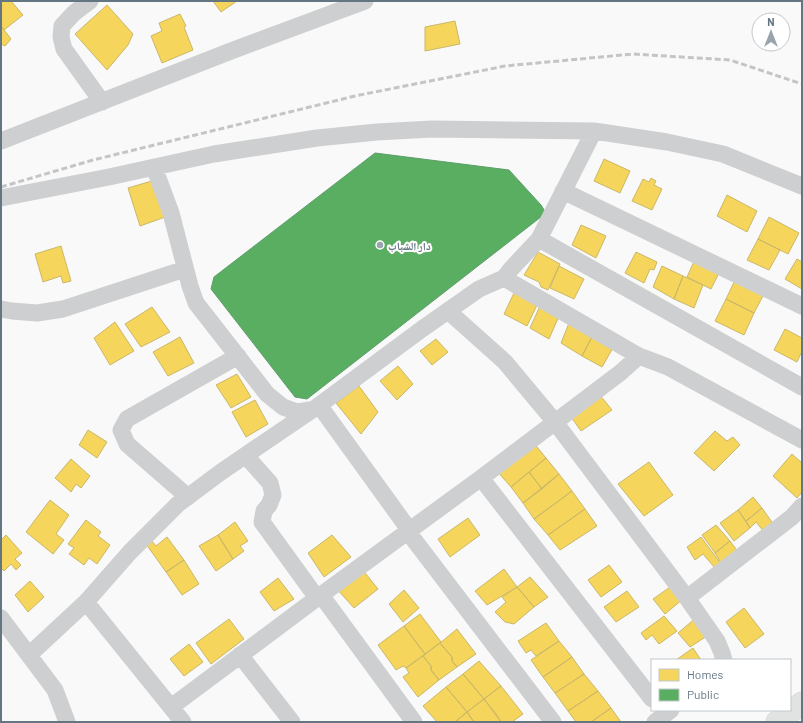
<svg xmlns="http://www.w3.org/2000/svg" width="803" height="723" viewBox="0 0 803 723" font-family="Barlow,'Noto Naskh Arabic',sans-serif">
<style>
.homes{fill:#f6d55c;stroke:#cab868}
.public{fill:#5aae61;stroke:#5d9d6b}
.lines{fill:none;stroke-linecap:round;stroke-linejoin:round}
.major-casing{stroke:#d5d6d7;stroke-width:23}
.minor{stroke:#cecfd0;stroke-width:17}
.major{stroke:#e1e2e2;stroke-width:22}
.rail{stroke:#c3c5c6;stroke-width:3;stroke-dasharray:6 3;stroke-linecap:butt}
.poi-dot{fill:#99a4ac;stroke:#fff;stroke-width:1.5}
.labels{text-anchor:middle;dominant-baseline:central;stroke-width:4;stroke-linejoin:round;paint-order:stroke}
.poi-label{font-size:11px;font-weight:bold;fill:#657683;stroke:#fff;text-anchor:start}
</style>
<rect width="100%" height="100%" fill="#f9f9f9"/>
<path class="homes" d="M1,1H11L23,15L4,30L1,26Z
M213,1H237L221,12Z
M107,5L133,34L128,45L107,70L75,34Z
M180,14L186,26L184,27L193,50L162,63L151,36L162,31L159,23Z
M455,21L460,44L425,51V27Z
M1,26L11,39L5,46L1,44Z
M604,159L630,171L620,193L594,181Z
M651,178L656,181L654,185L662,189L652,210L632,201L643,179L649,182Z
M155,180L168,216L140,226L128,188Z
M414,188L434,193L451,204L461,219L468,238L469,245L467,252L446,249L442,263L433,272L423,278L409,279L397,278L376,268L370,259L366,251L365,236L367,223L370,215L375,209L386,197L400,189Z
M727,195L757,211L747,232L717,216Z
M769,217L799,233L788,254L758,239Z
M581,225L606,236L596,258L572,245Z
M758,239L780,250L769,270L747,260Z
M61,246L71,281L63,283L61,276L43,282L35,254Z
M538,252L560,264L548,290L541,287L539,282L524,275Z
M636,252L657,262L654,270L650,269L644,283L625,273Z
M696,257L721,269L711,289L687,277Z
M797,259L802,262V289L785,279Z
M344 281a16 16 0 1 1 32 0a16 16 0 1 1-32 0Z
M559,266L584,279L574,299L550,288Z
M662,266L683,276L674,299L653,287Z
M683,276L703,285L694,308L674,299Z
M736,278L765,292L754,313L726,299Z
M514,293L537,305L527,326L504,314Z
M726,299L754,313L744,335L715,321Z
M540,306L559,316L549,339L530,328Z
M152,307L170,332L141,347L125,324Z
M115,322L134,351L110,365L94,338Z
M569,323L593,335L582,356L561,343Z
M785,329L802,338V351L797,362L774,350Z
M593,335L614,346L602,367L582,356Z
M180,337L194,363L168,376L153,352Z
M436,339L448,352L432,365L420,351Z
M398,366L413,384L397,400L380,381Z
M237,374L251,397L231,408L216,385Z
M359,386L378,412L361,434L336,403Z
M599,394L612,410L581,431L569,414Z
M255,400L268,424L246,437L232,412Z
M88,430L107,442L97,458L79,445Z
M715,431L727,441L733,437L740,445L714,471L694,453Z
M533,442L546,458L511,487L496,470Z
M792,454L802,463V492L797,498L773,476Z
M546,458L559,474L542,489L529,472Z
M71,459L90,476L81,488L76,484L71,492L55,478Z
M649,462L673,495L644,516L618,484Z
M529,472L542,489L523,503L511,487Z
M559,474L572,491L534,519L523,503Z
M572,491L585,509L548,535L534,519Z
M753,497L762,508L746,521L738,510Z
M50,500L69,515L56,534L64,540L53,554L26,532Z
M762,508L774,525L764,532L756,522L750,528L746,521Z
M585,509L597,526L560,550L548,535Z
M738,510L750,528L734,541L720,523Z
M468,518L480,535L450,557L438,539Z
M86,520L101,532L98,536L110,545L97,564L89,558L84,565L69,554L74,548L68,544Z
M235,522L248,541L240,546L244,551L233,559L218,535Z
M716,525L730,541L715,553L702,535Z
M6,535L22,553L15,559L21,565L16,570L11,564L4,571L1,568V540Z
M218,535L233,559L216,571L199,546Z
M332,535L351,557L324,577L308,553Z
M167,537L184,560L166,572L146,544L151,540L156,546Z
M701,537L721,564L715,568L703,554L695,560L687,547Z
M730,541L739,553L722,564L715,553Z
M184,560L199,584L182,595L166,572Z
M609,565L622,582L601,597L588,580Z
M362,569L378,589L354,608L336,588Z
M504,569L517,587L487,605L475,591Z
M530,577L548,597L534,607L517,587Z
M278,578L294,599L274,611L260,592Z
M30,581L44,597L28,612L15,595Z
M673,585L683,599L665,614L653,599Z
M517,587L534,607L514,624L505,622L495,612L506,602L502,597Z
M404,590L419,608L403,622L389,604Z
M627,591L639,607L616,622L604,607Z
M744,608L764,634L745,648L726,622Z
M420,614L441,642L425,654L404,626Z
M664,616L677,631L659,644L652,635L646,640L641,633Z
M697,617L710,634L690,647L678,633Z
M229,619L244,639L211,664L196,643Z
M546,623L559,641L536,656L531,650L526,653L518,641Z
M404,626L425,654L406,668L403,666L396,670L378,645Z
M457,629L476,654L457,667L452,661V657L440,643Z
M559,641L572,657L543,677L531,660Z
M440,643L452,657V661L457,667L439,680L431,670V666L423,656Z
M189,644L203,662L184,676L170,659Z
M693,648L701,660H676Z
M423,656L431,666V670L439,680L418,697L403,677L409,673L406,668Z
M572,657L584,674L555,693L543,677Z
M479,661L501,686L484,699L463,674Z
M463,674L484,699L467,712L446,687Z
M584,674L598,691L568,711L555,693Z
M501,686L523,714L512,722H501L484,699Z
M446,687L467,712L455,722H437L423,706Z
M598,691L611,708L591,722H576L568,711Z
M484,699L496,714L501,722H474L467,712Z
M611,708L621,722H591Z
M467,712L474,722H455Z"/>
<path class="public" d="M375,153L509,170L541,205L546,213L307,399L295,397L211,289L214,277Z"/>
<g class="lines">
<g class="major-casing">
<path id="major" d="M777,722L802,703"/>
</g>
<path class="minor" d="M90,1L74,13L62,26L61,37L64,49L102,102
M1,141L231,51L365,1
M154,167L171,213L190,286L196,303L267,394L283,407L297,412L314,409L422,329L479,289L504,278L511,269L539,239L594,131
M563,191L802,306
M1,198L109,177L214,154L317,138L377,132L432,129L594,131L667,142L723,154L802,186
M539,239L802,387
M504,278L639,356L668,367L802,440
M1,309L12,311L37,313L63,309L185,269
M448,311L505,362L555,422L687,598L717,641L722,653L724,660
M319,405L410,531
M246,456L270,483L273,495L269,505L264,511L262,522L317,598
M481,478L652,699
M188,497L127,444L121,430L127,419L238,356
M408,532L553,722
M321,595L414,722
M687,598L792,517L802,506
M86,602L183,722
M1,618L55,690L67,722
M29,655L86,602L130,552L178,504L221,472L312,410
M240,655L292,722
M171,707L321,595L481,478L620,373L639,356
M655,722L671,710"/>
<use href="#major" class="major"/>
<path class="rail" d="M1,187L93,160L355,96L505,66L633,54L730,60L802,84"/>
</g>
<circle class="poi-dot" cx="380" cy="245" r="4"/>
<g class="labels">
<g class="poi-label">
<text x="388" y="245">دار الشباب</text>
</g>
</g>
<rect width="803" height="723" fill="none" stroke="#657683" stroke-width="4"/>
<rect x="651" y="659" width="140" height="52" fill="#ffffff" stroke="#c1c8cd"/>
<rect x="659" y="669" width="20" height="12" fill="#f6d55c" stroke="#c1c8cd"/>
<text x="687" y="679" font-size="12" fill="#657683">Homes</text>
<rect x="659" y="689" width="20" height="12" fill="#5aae61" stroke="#c1c8cd"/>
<text x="687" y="699" font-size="12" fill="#657683">Public</text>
<g transform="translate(771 32)"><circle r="19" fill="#ffffff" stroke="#c1c8cd"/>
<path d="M0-3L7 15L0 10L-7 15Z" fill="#99a4ac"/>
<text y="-6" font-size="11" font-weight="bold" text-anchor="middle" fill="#657683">N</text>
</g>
</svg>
